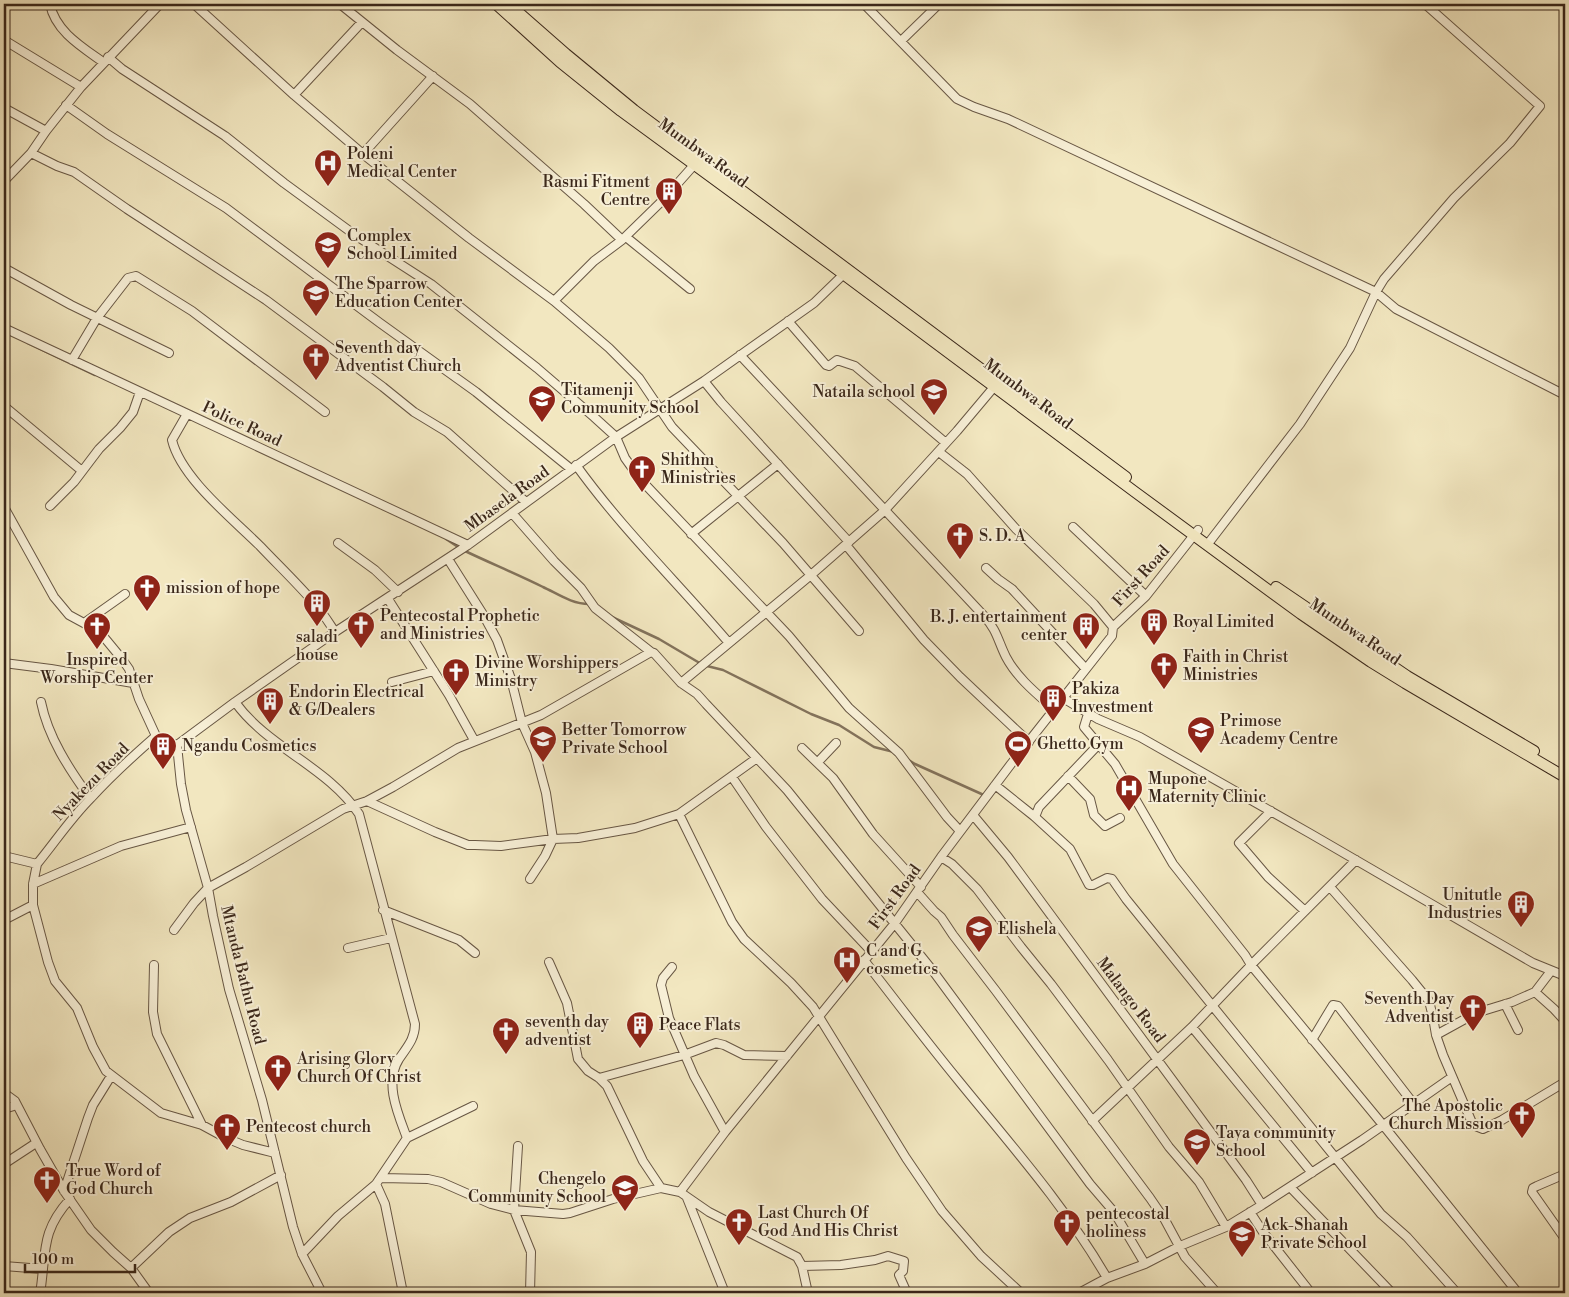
<svg xmlns="http://www.w3.org/2000/svg" width="1569" height="1297" viewBox="0 0 1569 1297" font-family="'Libre Bodoni',serif">
<style>
.lines{fill:none;stroke-linecap:round;stroke-linejoin:round}
.stream{stroke:#83735c;stroke-width:2.5}
.minor-casing{stroke:#685744;stroke-width:10}
.major-casing{stroke:#3a271a;stroke-width:12}
.minor{stroke:#f7efd6;stroke-width:8}
.major{stroke:#f2e7c0;stroke-width:10}
.labels{text-anchor:middle;dominant-baseline:central;stroke-width:4;stroke-linejoin:round;paint-order:stroke}
.street-label{font-size:16px;fill:#3a271a;stroke:#f7efd6}
.poi-label{font-size:16px;fill:#3a271a;stroke:#f7efd6;text-anchor:start}
</style>
<rect width="100%" height="100%" fill="#f2e7c0"/>
<filter id="stains"><feTurbulence type="fractalNoise" baseFrequency=".004" numOctaves="4"/><feColorMatrix values="0 0 0 0 .2 0 0 0 0 .09 0 0 0 0 .02 0 0 0 .5 -.17"/></filter>
<radialGradient id="worn" r=".72"><stop offset=".6" stop-color="#630" stop-opacity="0"/><stop offset="1" stop-color="#630" stop-opacity=".3"/></radialGradient>
<g class="lines">
<path class="stream" d="M28,343L95,375
M446,539L458,547
M465,551C490,563 517,574 543,587C558,594 572,604 589,604
M612,617L659,639L703,665L723,670L811,714L839,725L874,747L894,752
M907,759L915,764L986,796"/>
<g class="minor-casing">
<path id="minor" d="M50,4C55,31 82,47 103,62
M194,4L294,95L363,154L469,238L554,301L609,348L639,378L672,427L783,543L859,631
M340,4L397,50L470,104L584,204L622,240L662,201L694,165
M864,4L957,99L974,107L1008,119L1376,292L1396,309L1565,395
M4,40L81,87L46,131
M901,41L939,4
M108,57L122,69L225,136L284,183L355,235L431,284L537,368L594,417L616,437L625,458L640,479L789,636L849,708L899,753L947,817L960,831
M81,87L160,4
M294,95L362,22
M66,105L107,134L226,208L380,323L476,392L571,469
M4,108L46,131L31,153L4,181
M31,153L57,166L74,172L127,209L266,300L383,387L414,412L447,432L526,502
M363,154L433,76
M626,237L690,289
M4,268L71,305L169,353
M554,301L594,261L622,240
M788,321L826,365L829,366L837,360L855,366L946,443
M4,328L468,545
M740,355L984,616C997,630 998,641 1006,657C1017,678 1037,694 1054,709
M72,360L97,318L128,278L136,276L192,311L325,412
M704,381L721,402L849,542
M4,406L82,471
M187,414L172,440C181,478 233,519 260,546C278,565 298,584 315,604C323,613 329,623 335,632
M939,452L967,474L1016,529L1094,604L1113,627
M576,465C622,529 678,583 729,643
M50,506L74,482L99,449L120,428L133,412L140,392
M4,507L54,597L69,615L93,628L103,636L122,659L129,669L139,699L156,736
M512,513L554,561L581,588L595,608L651,652L654,653L681,683L697,694L706,704L787,790L933,971L1090,1184L1114,1212L1145,1264
M1073,527L1146,596
M691,534L778,464
M338,543L375,570L398,592
M846,545L924,640L960,677L1029,742
M1207,545L1300,424L1350,348L1376,292L1384,279L1454,198L1510,143L1540,106L1425,4
M448,559L484,616L497,640L511,679L522,723L535,752L546,793L553,839L545,856L530,879
M986,568L998,579L1012,589L1086,669
M388,599L449,695L474,740
M84,623L125,594
M4,663L51,669L133,683
M392,682L434,671
M681,683L811,575L884,511L957,431L994,387
M1063,698L1098,719L1140,737L1311,834L1533,963L1565,976
M41,702C48,737 69,769 90,798
M235,702C268,748 328,767 359,814L415,1024C415,1039 407,1047 399,1059C384,1083 398,1114 407,1138
M1088,714L1084,727L1115,764L1173,864L1245,955L1251,965L1383,1125L1518,1293
M156,736L177,745
M177,745L235,702L335,632L468,545L616,437L704,381L814,303L846,272
M177,745L181,784L186,810L208,888L213,916L229,989L262,1100L293,1227L302,1254L322,1293
M802,748L833,778L873,834L921,887
M757,758L679,814L732,922L744,939L791,983L813,1007L906,1158L942,1211L981,1256L1021,1293
M818,762L836,743
M1068,776L1090,799L1094,815L1105,826L1120,818
M732,777L766,827L822,899L871,951
M995,785L1035,817L1070,849L1089,885H1093L1107,878L1112,879L1126,899L1381,1214L1407,1237L1457,1293
M367,801L435,832L468,845H475L501,846L553,839L578,838L635,828L679,814
M1271,811L1239,843L1268,877L1305,911
M973,815L1008,857L1246,1180L1262,1205L1362,1140L1452,1077
M1035,817L1039,807L1098,745
M4,856L37,864C55,842 71,818 91,798C111,776 133,756 156,736
M941,857L952,864L977,889L1021,947L1051,984L1108,1060L1169,1147L1199,1182L1226,1227
M37,864L33,884V905L48,962L55,981L77,1008L93,1047L106,1071L161,1113L202,1125L226,1138L243,1145L275,1153
M33,884L121,846L191,827
M1330,887L1412,980L1429,1001L1433,1017L1436,1035L1443,1055L1473,1125L1483,1129L1502,1120L1565,1082
M917,892L934,911L941,917L953,935L996,991L1150,1198L1165,1220L1185,1257L1217,1293
M383,910L459,940L475,953
M4,920L33,905
M174,930L194,903L208,888L246,867L343,809L367,801L393,787L458,748L541,715L651,652
M348,948L391,938
M864,960C895,1000 926,1041 958,1080C1010,1144 1066,1207 1107,1278
M549,962L567,1003L578,1059L588,1071L599,1078L607,1086L643,1161L661,1188
M154,965L153,1012L157,1034L202,1125
M672,967L663,978L661,985L669,1018L694,1076L725,1132
M1535,992L1554,1009L1565,1021
M1505,1004L1518,1030
M1192,1027L1312,1173
M1436,1035L1476,1013L1512,1002L1535,992L1551,971
M1312,1040L1333,1005L1338,1006L1413,1103
M599,1078L684,1055L716,1043L724,1045L744,1055L787,1056
M4,1093L15,1101L40,1149L64,1191L91,1230L113,1252L131,1268L149,1293
M4,1109L17,1105
M1092,1121L1192,1027L1254,962L1356,860
M518,1146L514,1210L531,1252L530,1293
M4,1164L36,1143
M1565,1174L1537,1186L1533,1188L1532,1192L1565,1239
M382,1178L428,1179L441,1182L491,1204L514,1210L563,1214L570,1213L613,1199L661,1188L680,1192
M376,1184L385,1204L403,1293
M1290,1187L1392,1293
M64,1191L88,1118L93,1105L111,1076
M687,1198L725,1293
M1250,1212L1263,1232L1311,1293
M302,1254L338,1216L376,1184L407,1138L473,1106
M4,1266L43,1269
M802,1266L841,1265L875,1260L888,1256L904,1261L903,1271L899,1275L907,1293
M131,1268L169,1232L190,1218L231,1202L281,1175
M39,1293L41,1287C46,1249 42,1230 70,1199
M808,1293L802,1266L797,1257L709,1212L680,1192L725,1132L895,923L941,857L1011,764L1112,636L1113,627L1146,596L1198,530
M1079,1293L1107,1278L1145,1264L1180,1246L1226,1227L1262,1205"/>
</g>
<g class="major-casing">
<path id="major" d="M496,4L560,62L621,111L831,265L1135,492L1301,614L1371,662L1405,683L1565,777
M509,4L566,54L634,110L1126,477
M1276,587L1407,676L1534,751"/>
</g>
<use href="#minor" class="minor"/>
<use href="#major" class="major"/>
</g>
<defs>
<g id="hospital-pin" transform="scale(1.4375)"><path d="M0 17L-7.5 6A9.5 9.5 0 1 1 7.5 6Z" fill="#8f2418" stroke="#f7efd6"/><path d="M-5-5h3v3.5h4V-5h3V5h-3V1.5h-4V5h-3Z" fill="#fff"/></g>
<g id="building-pin" transform="scale(1.4375)"><path d="M0 17L-7.5 6A9.5 9.5 0 1 1 7.5 6Z" fill="#8f2418" stroke="#f7efd6"/><path d="M-4-6H4V6H1V3H-1V6H-4ZM-2.5-4.3h1.7v1.8h-1.7ZM.8-4.3h1.7v1.8H.8ZM-2.5-1h1.7V.8h-1.7ZM.8-1h1.7V.8H.8Z" fill="#fff"/></g>
<g id="school-pin" transform="scale(1.4375)"><path d="M0 17L-7.5 6A9.5 9.5 0 1 1 7.5 6Z" fill="#8f2418" stroke="#f7efd6"/><path d="M0-5L7-2L0 1L-7-2ZM-4 1L0 2.5L4 1V4Q0 6-4 4Z" fill="#fff"/></g>
<g id="church-pin" transform="scale(1.4375)"><path d="M0 17L-7.5 6A9.5 9.5 0 1 1 7.5 6Z" fill="#8f2418" stroke="#f7efd6"/><path d="M-1.2-6h2.4v3.5h3.3v2.4h-3.3V6h-2.4V-.1h-3.3v-2.4h3.3Z" fill="#fff"/></g>
<g id="stadium-pin" transform="scale(1.4375)"><path d="M0 17L-7.5 6A9.5 9.5 0 1 1 7.5 6Z" fill="#8f2418" stroke="#f7efd6"/><path d="M0-5a6.5 5 0 1 0 0 10a6.5 5 0 1 0 0-10ZM-3.5-1.8h7v3.6h-7Z" fill="#fff"/></g>
</defs>
<g fill-rule="evenodd">
<use href="#hospital-pin" x="328" y="163"/>
<use href="#building-pin" x="669" y="191"/>
<use href="#school-pin" x="328" y="245"/>
<use href="#school-pin" x="316" y="293"/>
<use href="#church-pin" x="316" y="357"/>
<use href="#school-pin" x="934" y="392"/>
<use href="#school-pin" x="542" y="399"/>
<use href="#church-pin" x="642" y="469"/>
<use href="#church-pin" x="960" y="536"/>
<use href="#church-pin" x="147" y="588"/>
<use href="#building-pin" x="317" y="603"/>
<use href="#building-pin" x="1154" y="622"/>
<use href="#church-pin" x="361" y="625"/>
<use href="#church-pin" x="97" y="626"/>
<use href="#building-pin" x="1086" y="626"/>
<use href="#church-pin" x="1164" y="666"/>
<use href="#church-pin" x="456" y="672"/>
<use href="#building-pin" x="1053" y="698"/>
<use href="#building-pin" x="270" y="701"/>
<use href="#school-pin" x="1201" y="730"/>
<use href="#school-pin" x="543" y="739"/>
<use href="#stadium-pin" x="1018" y="744"/>
<use href="#building-pin" x="163" y="746"/>
<use href="#hospital-pin" x="1129" y="788"/>
<use href="#building-pin" x="1521" y="904"/>
<use href="#school-pin" x="979" y="929"/>
<use href="#hospital-pin" x="847" y="960"/>
<use href="#church-pin" x="1473" y="1008"/>
<use href="#building-pin" x="640" y="1025"/>
<use href="#church-pin" x="506" y="1031"/>
<use href="#church-pin" x="278" y="1068"/>
<use href="#church-pin" x="1522" y="1115"/>
<use href="#church-pin" x="227" y="1127"/>
<use href="#school-pin" x="1197" y="1142"/>
<use href="#church-pin" x="47" y="1180"/>
<use href="#school-pin" x="625" y="1188"/>
<use href="#church-pin" x="739" y="1222"/>
<use href="#church-pin" x="1067" y="1223"/>
<use href="#school-pin" x="1242" y="1234"/>
</g>
<g class="labels">
<g class="street-label">
<text transform="translate(703 153) rotate(36)">Mumbwa Road</text>
<text transform="translate(1028 394) rotate(37)">Mumbwa Road</text>
<text transform="translate(242 424) rotate(25)">Police Road</text>
<text transform="translate(507 499) rotate(-36)">Mbasela Road</text>
<text transform="translate(1141 576) rotate(-48)">First Road</text>
<text transform="translate(1355 632) rotate(34)">Mumbwa Road</text>
<text transform="translate(91 782) rotate(-46)">Nyakezu Road</text>
<text transform="translate(895 897) rotate(-54)">First Road</text>
<text transform="translate(243 975) rotate(76)">Mtanda Bathu Road</text>
<text transform="translate(1131 1000) rotate(53)">Malango Road</text>
</g>
<g class="poi-label">
<text x="347" y="154">Poleni<tspan x="347" dy="18">Medical Center</tspan></text>
<text x="650" y="182" text-anchor="end">Rasmi Fitment<tspan x="650" dy="18">Centre</tspan></text>
<text x="347" y="236">Complex<tspan x="347" dy="18">School Limited</tspan></text>
<text x="335" y="284">The Sparrow<tspan x="335" dy="18">Education Center</tspan></text>
<text x="335" y="348">Seventh day<tspan x="335" dy="18">Adventist Church</tspan></text>
<text x="561" y="390">Titamenji<tspan x="561" dy="18">Community School</tspan></text>
<text x="915" y="392" text-anchor="end">Nataila school</text>
<text x="661" y="460">Shithm<tspan x="661" dy="18">Ministries</tspan></text>
<text x="979" y="536">S. D. A</text>
<text x="166" y="588">mission of hope</text>
<text x="380" y="616">Pentecostal Prophetic<tspan x="380" dy="18">and Ministries</tspan></text>
<text x="1067" y="617" text-anchor="end">B. J. entertainment<tspan x="1067" dy="18">center</tspan></text>
<text x="1173" y="622">Royal Limited</text>
<text x="317" y="637" text-anchor="middle">saladi<tspan x="317" dy="18">house</tspan></text>
<text x="1183" y="657">Faith in Christ<tspan x="1183" dy="18">Ministries</tspan></text>
<text x="97" y="660" text-anchor="middle">Inspired<tspan x="97" dy="18">Worship Center</tspan></text>
<text x="475" y="663">Divine Worshippers<tspan x="475" dy="18">Ministry</tspan></text>
<text x="1072" y="689">Pakiza<tspan x="1072" dy="18">Investment</tspan></text>
<text x="289" y="692">Endorin Electrical<tspan x="289" dy="18">&amp; G/Dealers</tspan></text>
<text x="1220" y="721">Primose<tspan x="1220" dy="18">Academy Centre</tspan></text>
<text x="562" y="730">Better Tomorrow<tspan x="562" dy="18">Private School</tspan></text>
<text x="1037" y="744">Ghetto Gym</text>
<text x="182" y="746">Ngandu Cosmetics</text>
<text x="1148" y="779">Mupone<tspan x="1148" dy="18">Maternity Clinic</tspan></text>
<text x="1502" y="895" text-anchor="end">Unitutle<tspan x="1502" dy="18">Industries</tspan></text>
<text x="998" y="929">Elishela</text>
<text x="866" y="951">C and G<tspan x="866" dy="18">cosmetics</tspan></text>
<text x="1454" y="999" text-anchor="end">Seventh Day<tspan x="1454" dy="18">Adventist</tspan></text>
<text x="525" y="1022">seventh day<tspan x="525" dy="18">adventist</tspan></text>
<text x="659" y="1025">Peace Flats</text>
<text x="297" y="1059">Arising Glory<tspan x="297" dy="18">Church Of Christ</tspan></text>
<text x="1503" y="1106" text-anchor="end">The Apostolic<tspan x="1503" dy="18">Church Mission</tspan></text>
<text x="246" y="1127">Pentecost church</text>
<text x="1216" y="1133">Taya community<tspan x="1216" dy="18">School</tspan></text>
<text x="66" y="1171">True Word of<tspan x="66" dy="18">God Church</tspan></text>
<text x="606" y="1179" text-anchor="end">Chengelo<tspan x="606" dy="18">Community School</tspan></text>
<text x="758" y="1213">Last Church Of<tspan x="758" dy="18">God And His Christ</tspan></text>
<text x="1086" y="1214">pentecostal<tspan x="1086" dy="18">holiness</tspan></text>
<text x="1261" y="1225">Ack-Shanah<tspan x="1261" dy="18">Private School</tspan></text>
</g>
</g>
<rect width="1569" height="1297" fill="none" stroke="#f2e7c0" stroke-width="20"/>
<rect x="5" y="5" width="1559" height="1287" fill="none" stroke="#3a271a" stroke-width="2.5"/>
<rect x="10" y="10" width="1549" height="1277" fill="none" stroke="#3a271a"/>
<path d="M25 1264v8h110v-8" fill="none" stroke="#3a271a" stroke-width="2.5"/>
<text x="32" y="1264" font-size="15" fill="#3a271a" stroke="#f7efd6" stroke-width="4" paint-order="stroke">100 m</text>
<rect width="100%" height="100%" filter="url(#stains)"/>
<rect width="100%" height="100%" fill="url(#worn)"/>
</svg>
